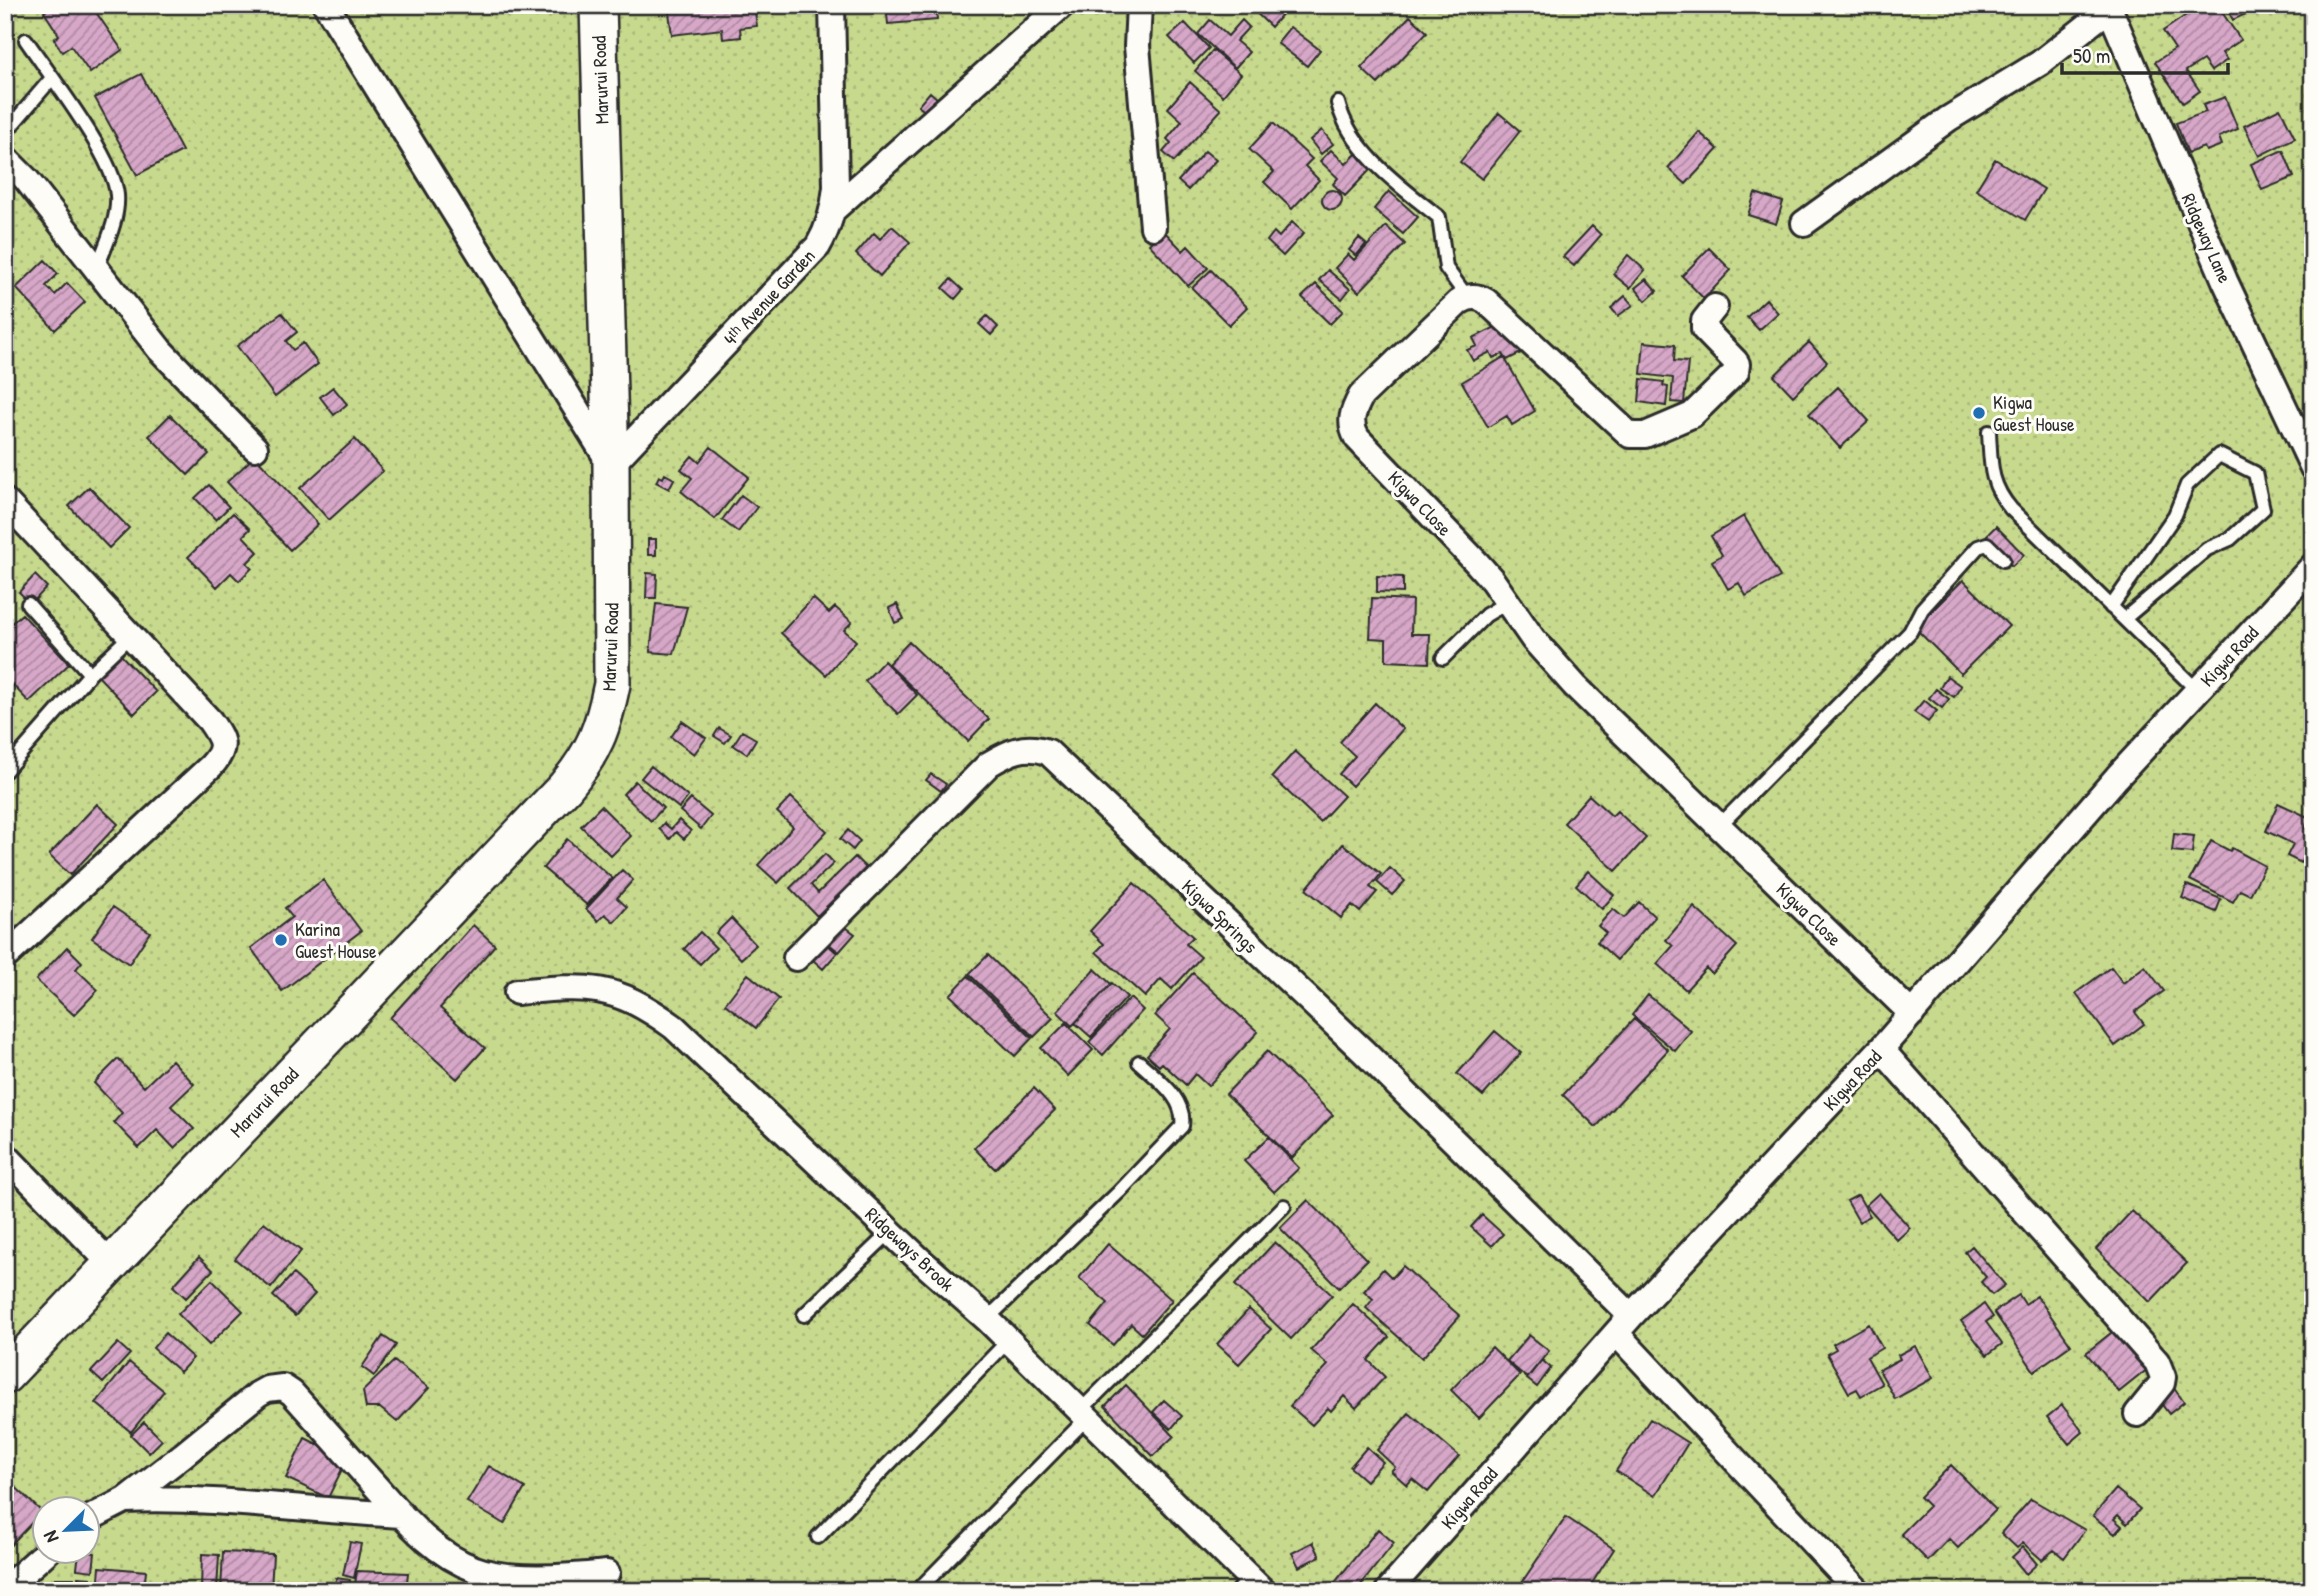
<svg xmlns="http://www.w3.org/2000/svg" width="2318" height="1596" viewBox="0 0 2318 1596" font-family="'Patrick Hand',sans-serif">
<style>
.garden{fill:url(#garden-dots);stroke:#79825c;stroke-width:2;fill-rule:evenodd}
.building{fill:url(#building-hatch);stroke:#2b2b2b;stroke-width:2}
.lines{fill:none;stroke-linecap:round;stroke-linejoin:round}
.lane-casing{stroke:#2b2b2b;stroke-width:18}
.street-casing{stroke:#2b2b2b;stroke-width:30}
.secondary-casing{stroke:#2b2b2b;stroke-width:40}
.lane{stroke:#fdfcf7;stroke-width:12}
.street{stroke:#fdfcf7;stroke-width:24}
.secondary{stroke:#fdfcf7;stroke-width:35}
.poi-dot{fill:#1f6fb2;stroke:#fdfcf7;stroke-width:2.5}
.labels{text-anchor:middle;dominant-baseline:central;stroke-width:6;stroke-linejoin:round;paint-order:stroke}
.street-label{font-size:19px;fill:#2b2b2b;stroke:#fdfcf7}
.poi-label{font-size:19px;fill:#2b2b2b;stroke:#fdfcf7;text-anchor:start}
</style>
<defs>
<pattern id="garden-dots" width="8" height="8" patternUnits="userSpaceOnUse" patternTransform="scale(1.75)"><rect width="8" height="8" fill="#c7d98d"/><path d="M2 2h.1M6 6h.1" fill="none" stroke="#abba7a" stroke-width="1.8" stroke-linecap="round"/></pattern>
<pattern id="building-hatch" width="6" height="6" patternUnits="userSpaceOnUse" patternTransform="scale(1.75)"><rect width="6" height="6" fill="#d7a7c8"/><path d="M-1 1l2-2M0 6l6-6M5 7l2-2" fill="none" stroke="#af88a3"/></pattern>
</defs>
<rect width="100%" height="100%" fill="#f2e2e9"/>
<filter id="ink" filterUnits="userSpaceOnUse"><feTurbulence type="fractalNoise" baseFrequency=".0143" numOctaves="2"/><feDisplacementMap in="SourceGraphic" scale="14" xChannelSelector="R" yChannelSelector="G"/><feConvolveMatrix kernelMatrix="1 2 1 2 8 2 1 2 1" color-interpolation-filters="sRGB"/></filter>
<g filter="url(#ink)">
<path class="garden" d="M5,5H2313V1591H5ZM46,1508H88V1550H46Z"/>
<path class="building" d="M54,5H91L122,50L90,73L71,46L62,52L54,39L59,35L44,12Z
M668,5H754L757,26L740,28L741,37L723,39L722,29L672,35Z
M886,5H936L937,20L888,24Z
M1248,5H1279L1285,11L1271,27Z
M2201,5H2217L2241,40L2222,53L2227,60L2211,71L2203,60L2186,71L2200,91L2183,103L2155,62L2175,49L2163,31Z
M2225,5H2254L2256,9L2233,20Z
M1410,16L1427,32L1378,84L1361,68Z
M1210,20L1228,36L1242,20L1249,27L1236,41L1249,52L1235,68L1198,34Z
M1185,23L1209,48L1194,63L1169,37Z
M1290,27L1320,50L1307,66L1277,43Z
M1213,50L1241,74L1223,96L1195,71Z
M141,74L182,151L137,175L95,98Z
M1190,82L1221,110L1174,162L1163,152L1171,143L1167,139L1182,121L1168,108Z
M930,92L938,99L926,112L918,106Z
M2225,97L2238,129L2219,137L2222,145L2206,151L2204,147L2188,153L2176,123L2206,112L2203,105Z
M2280,108L2295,138L2259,156L2244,126Z
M1499,113L1520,131L1482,179L1460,162Z
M1273,123L1312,159L1305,166L1319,180L1292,209L1264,182L1274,172L1249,149Z
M1322,130L1333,144L1321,154L1310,140Z
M1699,132L1718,149L1686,184L1668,168Z
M1331,150L1346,164L1357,153L1372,168L1345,196L1333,184L1338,178L1320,161Z
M2283,150L2294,177L2262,190L2251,164Z
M1205,151L1216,160L1188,190L1178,181Z
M1995,159L2044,189L2025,220L1976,190Z
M1322 200a10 10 0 1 1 20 0a10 10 0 1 1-20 0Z
M1389,191L1418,217L1403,234L1374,209Z
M1755,193L1783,202L1776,224L1748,215Z
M1292,222L1304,233L1283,256L1267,241L1274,232L1279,237Z
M892,226L910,242L880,276L856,254L874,233L880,239Z
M1386,226L1405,244L1359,292L1335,268L1348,254L1354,260Z
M1592,226L1601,235L1574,266L1563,257Z
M1163,230L1183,251L1188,246L1208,268L1188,286L1149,244Z
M1359,238L1366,244L1356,256L1349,250Z
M1709,248L1731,270L1704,299L1682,276Z
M1628,255L1645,270L1630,288L1613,274Z
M45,260L58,274L46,286L55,295L67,283L85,302L55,330L16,288Z
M1211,270L1247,307L1229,325L1192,288Z
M1328,270L1350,289L1342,299L1319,280Z
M951,279L963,290L955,299L943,288Z
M1646,279L1657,291L1646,301L1635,288Z
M1316,284L1343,311L1330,324L1302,297Z
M1625,296L1633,305L1618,316L1611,308Z
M1766,299L1778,313L1759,330L1747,317Z
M282,313L297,332L286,341L293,350L303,343L318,364L275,397L237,346Z
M987,316L998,327L991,335L979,324Z
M1506,322L1521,353L1507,360L1503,354L1493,358L1490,352L1473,361L1467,350L1477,346L1473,338Z
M1644,342L1675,345L1674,361L1688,362L1684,403L1671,402L1673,378L1641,374Z
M1809,342L1827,362L1793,396L1774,376Z
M1504,357L1535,411L1512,425L1507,416L1488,427L1462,382Z
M1641,379L1664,382L1663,386L1668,387L1666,406L1639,402Z
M333,387L347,404L334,415L320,397Z
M1838,387L1869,421L1840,448L1809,414Z
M170,415L209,454L188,475L149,436Z
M355,439L383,471L329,520L300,488Z
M711,447L749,477L715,519L681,491L692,478L681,469L692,456L699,462Z
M255,456L318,524L290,550L227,482Z
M665,474L674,479L669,489L656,482L659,476L663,478Z
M209,485L229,507L216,520L195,498Z
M89,487L129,528L109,548L69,506Z
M741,495L757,507L738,532L722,520Z
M233,513L250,529L243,536L258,552L247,563L252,568L239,581L231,573L217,587L188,557Z
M1744,516L1780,577L1746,596L1739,583L1728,589L1712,561L1722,555L1711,536Z
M1996,526L2024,555L2012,566L1985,537Z
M648,539H656V555H648Z
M647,573L657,574L656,598H646Z
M35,575L47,587L31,604L19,592Z
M1377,576L1403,577V593L1377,592Z
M1963,580L2009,626L1961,674L1915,628Z
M813,598L829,613L835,607L852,622L844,630L856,641L826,675L781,633Z
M1372,598L1412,600L1411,634H1430L1429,663L1386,661V639L1370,638Z
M656,604L687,607L674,654L650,652Z
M897,604L904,619L895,623L889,608Z
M22,614L69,664L29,702L7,679L5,680V629Z
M909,642L989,719L968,741L888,664Z
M120,654L156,692L134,714L98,676Z
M884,661L917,695L898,714L865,681Z
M1947,676L1961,686L1954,697L1940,688Z
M1936,689L1949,699L1942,708L1929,698Z
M1924,700L1937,711L1928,722L1914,712Z
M1375,703L1403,729L1352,786L1339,774L1355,756L1340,742Z
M682,721L706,738L694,754L671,737Z
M719,728L731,735L725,743L714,736Z
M742,731L756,739L747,754L733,745Z
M1295,751L1344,796L1320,822L1272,777Z
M651,766L688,797L679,808L641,778Z
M931,774L946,784L941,791L926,780Z
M635,781L663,808L651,821L623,794Z
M1589,795L1612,816L1617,811L1646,838L1616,871L1564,823Z
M791,797L827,831L778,883L758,865L793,827L777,812Z
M691,799L711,816L701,829L680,811Z
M2278,803L2310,818L2305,828L2313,831L2312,858L2305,855L2301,863L2287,856L2293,844L2266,831Z
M97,804L118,824L70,875L49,855Z
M601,806L631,836L611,856L581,826Z
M679,820L691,831L684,839L676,832L670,839L659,829L664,823L671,829Z
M848,830L860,841L853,850L840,839Z
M2174,834L2194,836L2192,853L2172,851Z
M567,839L612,878L587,905L543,868Z
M2211,841L2230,851L2232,848L2265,866L2250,895L2240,890L2233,902L2190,880Z
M1343,844L1381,874L1370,887L1377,892L1360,912L1352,905L1341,918L1306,889Z
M825,854L834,863L811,885L818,893L855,857L866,868L817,916L790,888Z
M1390,868L1405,881L1392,895L1377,882Z
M622,870L633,880L617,898L627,907L614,922L605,914L598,921L586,909Z
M1588,871L1614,895L1602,909L1576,885Z
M323,880L361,931L282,991L251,948L292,917L285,908Z
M1134,883L1193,937L1186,944L1201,957L1172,989L1161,979L1145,997L1096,952L1104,944L1090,931Z
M2187,885L2221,899L2216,912L2182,898Z
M1639,902L1655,917L1617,960L1597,942L1606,933L1598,926L1613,909L1624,918Z
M113,907L150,932L129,964L92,938Z
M1694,907L1737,946L1712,974L1706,968L1686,990L1657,964L1673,946L1666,940Z
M731,918L756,945L741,959L716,933Z
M473,925L495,945L440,1008L485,1048L457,1079L390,1018Z
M843,925L855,934L839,952L828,943Z
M700,932L716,948L700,964L684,949Z
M827,944L837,953L823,969L813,960Z
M67,947L82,962L76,969L98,990L74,1015L36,980Z
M988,955L1053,1018L1034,1037L969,974Z
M2145,966L2164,991L2135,1012L2144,1024L2115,1046L2076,993L2111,967L2123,983Z
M1095,969L1111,984L1072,1026L1057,1011Z
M1193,973L1258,1032L1208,1086L1195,1074L1186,1085L1162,1063L1159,1066L1147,1055L1170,1029L1155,1015Z
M748,974L779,999L756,1028L725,1004Z
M968,976L1032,1038L1015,1056L950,995Z
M1112,983L1127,997L1091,1037L1075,1023Z
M1648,995L1691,1031L1675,1051L1632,1015Z
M1130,998L1143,1010L1103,1055L1089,1042Z
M1634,1019L1668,1050L1596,1127L1563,1095Z
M1066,1023L1093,1050L1068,1076L1041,1048Z
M1495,1031L1521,1053L1483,1096L1457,1074Z
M1267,1051L1333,1115L1292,1158L1226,1094Z
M118,1059L144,1087L172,1060L194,1084L171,1106L194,1129L174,1148L157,1130L139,1148L114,1122L122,1113L94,1083Z
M1034,1088L1055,1110L995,1169L974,1148Z
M1269,1137L1299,1168L1274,1192L1244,1161Z
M1879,1193L1910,1228L1897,1240L1866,1205Z
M1858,1195L1870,1216L1859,1222L1847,1201Z
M1308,1200L1367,1260L1339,1288L1280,1228Z
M2132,1211L2187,1263L2150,1302L2096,1249Z
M1482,1215L1503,1234L1492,1246L1471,1227Z
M264,1222L301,1251L271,1288L235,1259Z
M1275,1242L1332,1295L1291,1339L1235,1285Z
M1108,1244L1172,1300L1142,1334L1131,1324L1113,1345L1090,1325L1108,1303L1079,1278Z
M1972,1246L2005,1285L1992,1295L1981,1282L1986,1277L1965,1252Z
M199,1257L213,1270L186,1298L173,1286Z
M1403,1266L1460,1316L1422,1358L1366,1308L1373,1299L1364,1291L1383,1269L1392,1278Z
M293,1274L315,1294L295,1316L273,1296Z
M212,1280L243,1311L209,1345L178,1314Z
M2019,1295L2025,1304L2037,1296L2071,1345L2034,1371L1994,1312Z
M1353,1304L1389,1337L1368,1360L1385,1377L1356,1408L1344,1396L1331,1411L1328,1408L1312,1425L1290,1406L1328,1365L1311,1350Z
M1984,1304L1993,1317L1986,1322L2002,1344L1987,1355L1961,1321Z
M1249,1309L1271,1329L1239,1364L1217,1344Z
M1869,1324L1882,1348L1867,1357L1882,1384L1861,1396L1857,1389L1849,1393L1827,1354L1836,1349L1833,1344Z
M2116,1329L2149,1368L2119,1392L2086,1353Z
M165,1333L193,1358L180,1372L153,1348Z
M1529,1335L1549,1351L1527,1378L1507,1361Z
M383,1336L396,1345L374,1376L362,1367Z
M118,1343L130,1354L103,1383L91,1372Z
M1915,1346L1933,1378L1895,1399L1879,1370L1900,1359L1898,1355Z
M1492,1347L1520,1375L1479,1418L1451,1390Z
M1542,1360L1551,1368L1537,1387L1527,1379Z
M394,1361L429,1388L397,1422L380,1408H366L363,1391Z
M129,1362L164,1391L131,1432L96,1403Z
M1126,1385L1174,1436L1153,1456L1105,1406Z
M2173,1387L2184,1402L2169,1414L2157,1398Z
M1164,1400L1182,1416L1171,1429L1153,1412Z
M2062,1405L2083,1432L2069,1444L2047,1417Z
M1409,1413L1459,1456L1428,1492L1412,1479L1407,1485L1391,1471L1395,1467L1377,1450Z
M1650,1419L1688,1443L1655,1496L1616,1471Z
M144,1422L162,1440L149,1453L131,1435Z
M305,1438L347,1459L328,1498L286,1478Z
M1367,1447L1383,1462L1366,1481L1350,1467Z
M1951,1465L1996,1510L1958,1548L1949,1539L1928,1561L1901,1534L1929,1506L1920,1497Z
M489,1466L525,1488L504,1524L467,1502Z
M8,1480L42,1512L5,1551V1483Z
M2116,1489L2140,1509L2127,1524L2118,1515L2114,1519L2122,1526L2115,1534L2093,1516Z
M2031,1499L2085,1530L2064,1558L2054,1550L2042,1560L2023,1543L2017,1548L2001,1533Z
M1566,1517L1614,1549L1587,1591H1516Z
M1378,1529L1394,1543L1356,1591H1328Z
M350,1542L361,1544L354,1578L343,1575Z
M1313,1542L1320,1556L1299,1567L1292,1553Z
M2023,1547L2037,1564L2026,1574L2012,1557Z
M79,1551L95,1553L93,1571L77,1569Z
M223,1552L273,1554L271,1591H221Z
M202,1554L219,1555L217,1591H201Z
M100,1567L146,1571L144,1591H98Z
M357,1571L408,1573L406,1591H354Z
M78,1577L91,1578L90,1591H77Z
M55,1578H74V1591H55Z
M336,1578L350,1580L349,1591H335Z
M601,1584L637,1588L638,1591H600Z"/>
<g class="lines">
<g class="lane-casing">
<path id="lane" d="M26,40C49,74 114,157 117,195C119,219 105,246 97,268
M1338,103C1350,151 1402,188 1439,217L1446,268L1467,297
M5,133L52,78
M1989,432C1991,464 1989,483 2011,509L2197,690
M28,604L90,674
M2111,607L2175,515L2187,485L2219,455L2255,473L2263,509L2230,539L2207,549L2124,619
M1443,658L1486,615L1506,603
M5,771L90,674L130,636
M1719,826L1910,632L1922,609L1978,547L1987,544L2003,560
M804,1315L890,1232
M987,1319L1119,1192L1182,1126C1186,1098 1158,1080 1139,1062
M1080,1411L1284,1206
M818,1537L1008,1341
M917,1591L1087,1418
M1238,1591L1250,1578"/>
</g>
<g class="street-casing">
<path id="street" d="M326,5L611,465L818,246C829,227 834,209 836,187L832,5
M1139,5L1137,46L1153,227
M2108,5L2225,281L2313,468
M5,158L26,179L160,350L255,448
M834,209L1062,5
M1804,223L1948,119L2040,63L2109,9
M1715,307L1704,321V329L1735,361L1737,364L1736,372L1692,415L1645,435H1630L1486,301C1476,295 1469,296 1459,302L1361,396C1353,411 1348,422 1357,438L1477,563L1492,580L1533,639L1575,686L1912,1014
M5,501L210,721C223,740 228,747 211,766L5,957
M796,958L989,764C1009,752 1024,744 1048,752L1363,1051L1631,1316
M517,992C588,985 614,983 674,1027L919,1259L987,1319L1263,1591
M1881,1049L2157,1362L2163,1377L2162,1383L2137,1414
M5,1155L110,1263
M1616,1333L1858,1591
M125,1500C217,1496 310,1511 402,1515
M88,1519L125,1500L183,1455L258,1394L267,1389L283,1387L292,1393C318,1422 344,1451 370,1480C401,1514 430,1553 475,1569C508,1582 571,1577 607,1573
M5,1589L49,1550
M1388,1591L1631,1316L1881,1049L2117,777L2313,566"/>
</g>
<g class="secondary-casing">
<path id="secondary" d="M5,1376L565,787C594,752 603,729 612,684L611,465L598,5"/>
</g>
<use href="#lane" class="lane"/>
<use href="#street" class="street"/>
<use href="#secondary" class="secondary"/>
</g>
</g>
<g class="poi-dot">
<circle cx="1979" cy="413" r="7"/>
<circle cx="281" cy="940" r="7"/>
</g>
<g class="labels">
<g class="street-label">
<text transform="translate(600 80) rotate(-92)">Marurui Road</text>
<text transform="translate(2207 238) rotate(66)">Ridgeway Lane</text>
<text transform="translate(769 297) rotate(-47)">4ᵗʰ Avenue Garden</text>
<text transform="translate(1420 503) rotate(46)">Kigwa Close</text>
<text transform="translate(610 647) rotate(-88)">Marurui Road</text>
<text transform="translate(2229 656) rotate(-47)">Kigwa Road</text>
<text transform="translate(1809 914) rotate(44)">Kigwa Close</text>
<text transform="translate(1220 916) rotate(44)">Kigwa Springs</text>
<text transform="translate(1852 1080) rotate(-47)">Kigwa Road</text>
<text transform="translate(264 1102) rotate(-46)">Marurui Road</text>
<text transform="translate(910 1249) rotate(43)">Ridgeways Brook</text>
<text transform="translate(1469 1498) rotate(-49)">Kigwa Road</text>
</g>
<g class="poi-label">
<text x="1993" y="402">Kigwa<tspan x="1993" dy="22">Guest House</tspan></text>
<text x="295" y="929">Karina<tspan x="295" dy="22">Guest House</tspan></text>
</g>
</g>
<rect width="2318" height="1596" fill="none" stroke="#fdfcf7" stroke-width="28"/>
<rect x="14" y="14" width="2290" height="1568" fill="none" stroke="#2b2b2b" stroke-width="2.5" filter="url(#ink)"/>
<g transform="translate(66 1530) rotate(246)"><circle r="33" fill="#fdfcf7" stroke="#a9a8a5" stroke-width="2"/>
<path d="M0-5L12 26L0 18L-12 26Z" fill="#1f6fb2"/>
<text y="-10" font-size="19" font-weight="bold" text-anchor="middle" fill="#2b2b2b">N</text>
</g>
<path d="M2062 63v10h166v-10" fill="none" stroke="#2b2b2b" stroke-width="3.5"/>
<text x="2073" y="63" font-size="21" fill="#2b2b2b" stroke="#fdfcf7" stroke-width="5" paint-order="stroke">50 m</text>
</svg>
